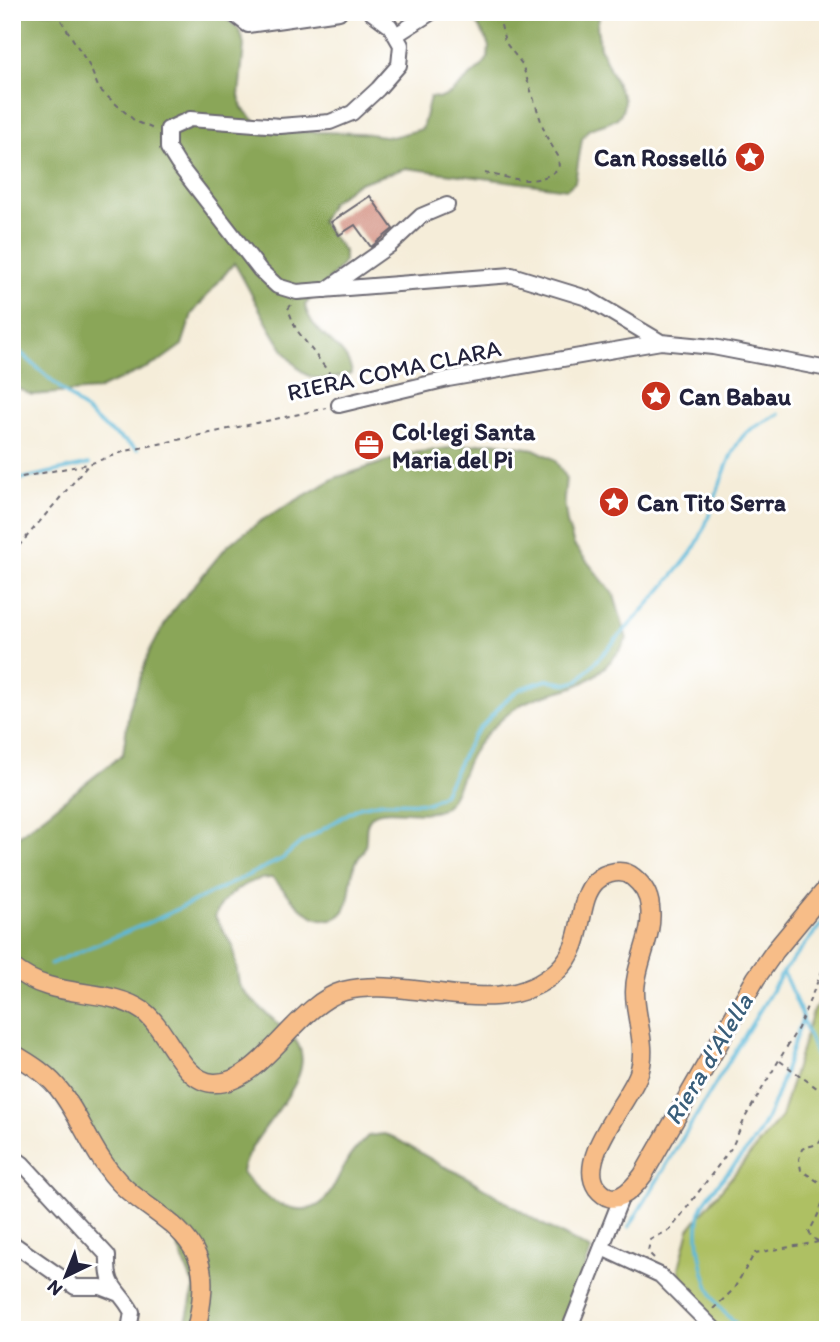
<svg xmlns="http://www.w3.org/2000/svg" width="840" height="1342" viewBox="0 0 840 1342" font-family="Itim,sans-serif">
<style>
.green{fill:#aec063;stroke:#68714f;stroke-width:2}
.forest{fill:#8aa659;stroke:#56644a;stroke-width:2}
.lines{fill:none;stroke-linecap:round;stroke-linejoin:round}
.stream{stroke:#5bb9d9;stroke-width:3.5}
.building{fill:#daa295}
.minor-casing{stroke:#6c6972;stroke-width:18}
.major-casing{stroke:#6c6972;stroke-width:21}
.path{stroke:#6c6972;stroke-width:2;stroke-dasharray:5 5;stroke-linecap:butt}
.minor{stroke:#fff;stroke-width:14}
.major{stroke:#f7bd88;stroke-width:18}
.labels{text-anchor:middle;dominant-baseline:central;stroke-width:6;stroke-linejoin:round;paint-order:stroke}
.poi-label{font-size:24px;font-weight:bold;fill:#22223b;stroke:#fff;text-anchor:start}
.street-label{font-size:24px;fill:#22223b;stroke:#fff}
.water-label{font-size:26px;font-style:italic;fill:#395e7a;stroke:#fff}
</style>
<rect width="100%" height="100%" fill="#fff"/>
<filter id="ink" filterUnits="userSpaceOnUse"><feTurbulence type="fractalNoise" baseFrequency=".0143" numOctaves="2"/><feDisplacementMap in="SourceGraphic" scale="14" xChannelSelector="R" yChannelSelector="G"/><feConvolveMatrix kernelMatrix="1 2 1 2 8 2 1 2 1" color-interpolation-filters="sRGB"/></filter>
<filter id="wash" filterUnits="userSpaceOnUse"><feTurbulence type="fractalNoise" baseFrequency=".00686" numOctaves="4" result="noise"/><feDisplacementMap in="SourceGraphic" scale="28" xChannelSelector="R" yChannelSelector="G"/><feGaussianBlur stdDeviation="1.57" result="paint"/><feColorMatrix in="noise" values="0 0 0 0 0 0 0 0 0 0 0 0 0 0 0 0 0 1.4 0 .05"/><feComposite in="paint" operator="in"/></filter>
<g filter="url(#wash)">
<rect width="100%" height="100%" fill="#f5edd9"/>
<path class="green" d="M828,989V1330H719L683,1292L679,1268L689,1229L781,1117L812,1014Z"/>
<path class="forest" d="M12,12H217L237,27L242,36L244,45L239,96L242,108L256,122L275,131L361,133L392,137L422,129L430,97L441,98L450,94L482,66L488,58L489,47L485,37L470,12H600L597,27L600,48L624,100C624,124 605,122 588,130L582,139L575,182L567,189L406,168L356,184L331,203L321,222L344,251V261L338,270L305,305C312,338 347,343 352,373C340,377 322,382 309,376C283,364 252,291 234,263L192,314L182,345L157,363L97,390L32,395L12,386Z
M493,442L534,449L554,459L566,477L564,499L567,523L574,545L614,595L627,639C615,659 596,679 573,687C550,695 527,697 509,713C496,724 482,737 473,752C461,769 458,801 439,810C421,818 383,805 372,816C363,825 368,836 365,846C363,854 357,858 355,865C347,882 355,915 331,919C306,924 288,891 272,878C251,877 221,896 215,917L233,946L239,984L244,992L296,1041C323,1080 247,1132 242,1173C253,1187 268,1201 285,1206C329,1221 332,1183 350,1156C355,1149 362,1142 368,1136L384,1134L393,1137L443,1166L463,1175L540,1223L591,1250L563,1330H184L194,1287L175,1240L105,1174L43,1080L12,1060V841L123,754L129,710L150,650L172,612L228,545L262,520L335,478L412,453Z"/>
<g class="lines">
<path class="stream" d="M12,345L105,428L137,449
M12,481L89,464
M50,964L157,919L282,859L299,844L359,807L383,802L428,803L443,794L473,736L504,702L520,689L547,680L567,684L578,681C616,639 657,598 691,553C713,523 723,453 747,432C757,425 769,419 779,414
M803,1020L828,1090
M629,1227L783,972L828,916
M743,1330C735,1322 723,1313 717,1303C703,1282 691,1228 703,1205C718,1178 744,1159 759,1133C780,1097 788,1056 803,1017L783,972"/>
</g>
<g id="blocks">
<path class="building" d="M370,196L393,229L371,247L355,225L339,235L331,222Z"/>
</g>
</g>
<g filter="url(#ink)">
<use href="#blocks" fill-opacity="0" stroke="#6c6972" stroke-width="2"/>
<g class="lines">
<g class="minor-casing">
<path id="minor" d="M231,12L248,25L339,12
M371,12L390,26L401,45L399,65L378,89L352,113L330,122L280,126L190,119L168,129V148L178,164L260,270L277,286L297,292L512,275L587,298L661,342
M396,35L432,12
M326,290L390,245L421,216L447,205
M339,405L448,379L661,342L713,347L828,369
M12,1156L23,1164L108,1256C107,1290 117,1286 132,1312L129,1330
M12,1243L75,1287H101L119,1294
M602,1248L660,1275L715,1330
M569,1330L622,1196"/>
</g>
<g class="major-casing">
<path id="major" d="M12,967C54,1002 105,985 143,1011C168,1029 181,1082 214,1083C261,1085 296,1004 344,991C412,974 500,1025 558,970C587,943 575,902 596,881C606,872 623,868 633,877C643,885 649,895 650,907C654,936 635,963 635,992C635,1019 648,1046 639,1073C629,1102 576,1158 597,1188C614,1210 632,1190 643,1175L756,978L775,951L828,887
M12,1053C31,1064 49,1075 62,1093C85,1125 94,1158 124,1187C148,1210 183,1224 197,1256C207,1277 201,1308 196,1330"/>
</g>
<path class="path" d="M56,12L90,67L99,89L135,121L156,130
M484,173C511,178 537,188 559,168L558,156L546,136L522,64L505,42L500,21L517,12
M291,305L288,309L296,329L342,390
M12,479L88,464
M12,554L89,464L126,451L327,408
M780,1061L821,1091C826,1100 828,1136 819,1143C814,1146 807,1146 802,1149L799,1159L801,1170L823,1185C827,1200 816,1219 809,1232L812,1238L828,1246
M654,1258L648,1252L650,1240L671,1229L732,1147L746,1116L798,1028L828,957
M713,1309L733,1290L755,1253L819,1242"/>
<use href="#minor" class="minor"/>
<use href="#major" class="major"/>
</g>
</g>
<defs>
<g id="sight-disc" transform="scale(1.575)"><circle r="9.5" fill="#c8321e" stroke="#fff"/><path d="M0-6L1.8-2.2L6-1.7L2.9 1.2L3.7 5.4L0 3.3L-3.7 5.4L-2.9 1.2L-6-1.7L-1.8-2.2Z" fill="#fff"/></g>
<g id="office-disc" transform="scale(1.575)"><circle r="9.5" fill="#c8321e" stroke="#fff"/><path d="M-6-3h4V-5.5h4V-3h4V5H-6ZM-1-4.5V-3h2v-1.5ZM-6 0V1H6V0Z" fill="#fff"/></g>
</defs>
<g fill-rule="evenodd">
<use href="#sight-disc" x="750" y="157"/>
<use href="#sight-disc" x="656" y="396"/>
<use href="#office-disc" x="369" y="445"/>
<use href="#sight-disc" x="614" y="502"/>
</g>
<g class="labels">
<g class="poi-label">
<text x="727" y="157" text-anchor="end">Can Rosselló</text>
<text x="679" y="396">Can Babau</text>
<text x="392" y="431">Col·legi Santa<tspan x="392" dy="28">Maria del Pi</tspan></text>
<text x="637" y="502">Can Tito Serra</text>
</g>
<g class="street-label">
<text transform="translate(394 370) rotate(-12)">RIERA COMA CLARA</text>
</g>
<g class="water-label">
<text transform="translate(708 1059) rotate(-59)">Riera d'Alella</text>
</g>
</g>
<rect width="840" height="1342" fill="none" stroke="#fff" stroke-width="42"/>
<g transform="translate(66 1276) rotate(223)" stroke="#ffffff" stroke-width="5" paint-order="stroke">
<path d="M0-5L12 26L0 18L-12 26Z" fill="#22223b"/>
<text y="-10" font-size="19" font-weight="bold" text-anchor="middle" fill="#22223b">N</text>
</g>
</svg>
